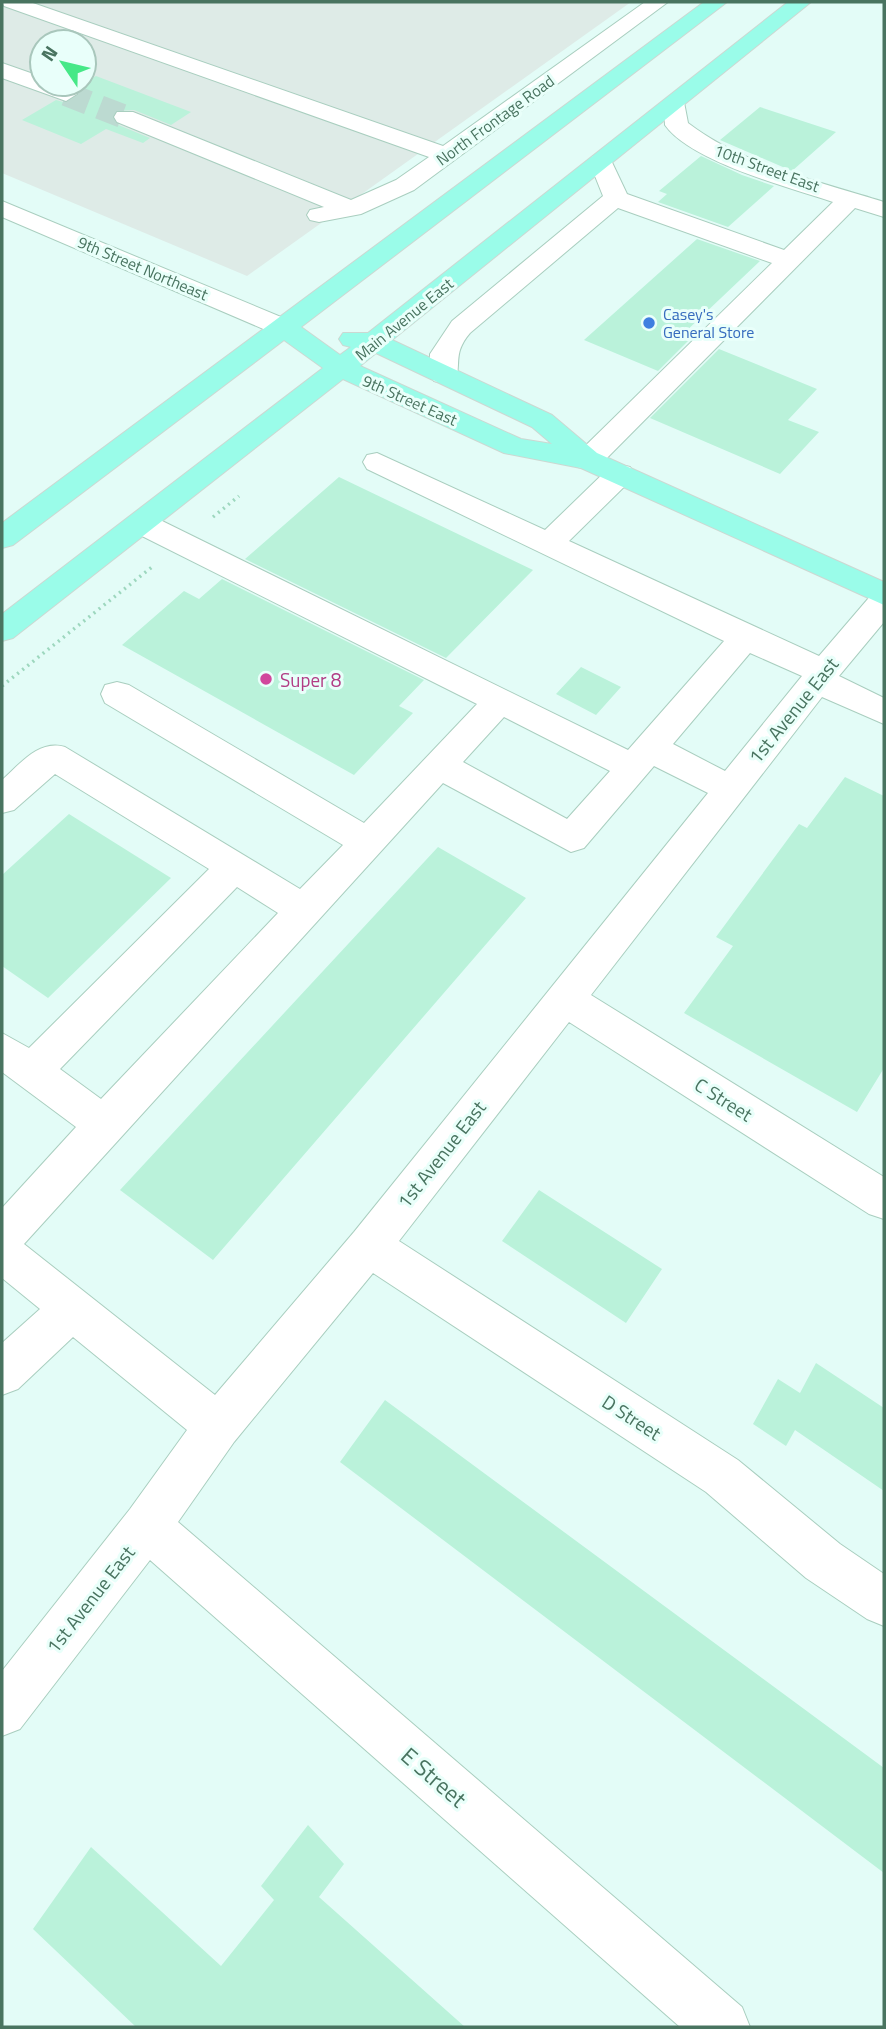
<svg xmlns="http://www.w3.org/2000/svg" width="886" height="2029" viewBox="0 0 886 2029" font-family="'Titillium Web',sans-serif">
<style>
.industrial{fill:#deebe7;fill-rule:evenodd}
.building{fill:#baf2da}
.lines{fill:none;stroke-linecap:round;stroke-linejoin:round}
.minor-tunnel{stroke:#bcdad1;stroke-width:24;stroke-dasharray:24 12;stroke-linecap:butt}
.minor-casing{stroke:#a9cebf;stroke-width:2}
.major-casing{stroke:#ccd8d2;stroke-width:2}
.path{stroke:#9dd7be;stroke-width:3.5;stroke-dasharray:2 4.5;stroke-linecap:butt}
.minor{fill:#fff;fill-rule:evenodd}
.major{fill:#9afce9;fill-rule:evenodd}
.shop-dot{fill:#3f7fe0;stroke:#e9fffa;stroke-width:2.5}
.hotel-dot{fill:#d1479c;stroke:#e9fffa;stroke-width:2.5}
.labels{text-anchor:middle;dominant-baseline:central;stroke-width:6;stroke-linejoin:round;paint-order:stroke}
.far-street-label{font-size:16px;fill:#497460;stroke:#e9fffa}
.far-shop-label{font-size:16px;fill:#366cbe;stroke:#e9fffa;text-anchor:start}
.hotel-label{font-size:19px;fill:#b23c85;stroke:#e9fffa;text-anchor:start}
.street-label{font-size:19px;fill:#497460;stroke:#e9fffa}
.near-street-label{font-size:23px;fill:#497460;stroke:#e9fffa}
</style>
<rect width="100%" height="100%" fill="#e3fcf7"/>
<path class="industrial" d="M2,2H631L247,276L2,173ZM42,42H84V84H42Z"/>
<path class="building" d="M96,76L191,112L171,125L134,110L115,111L112,118L116,124L150,138L143,143L106,129L81,144L22,120L56,100L67,103L80,94L75,88Z
M760,107L836,132L792,171L720,140Z
M701,156L742,175L774,186L728,227L658,202L667,194L659,191Z
M697,239L760,261L682,335L691,338L658,371L584,340Z
M719,349L817,389L788,420L819,432L780,474L650,418Z
M339,477L533,570L446,658L245,559Z
M222,579L424,680L399,706L413,713L354,775L122,645L184,591L199,599Z
M581,667L621,687L596,715L556,694Z
M845,777L884,796V1068L857,1112L684,1013L733,946L716,937L799,824L807,828Z
M69,814L171,878L48,998L2,966V875Z
M438,847L526,898L213,1260L120,1190Z
M539,1190L662,1269L626,1323L502,1241Z
M816,1363L884,1408V1491L795,1430L786,1446L753,1424L778,1379L800,1393Z
M385,1400L884,1768V1873L340,1462Z
M308,1825L344,1864L319,1897L465,2027H136L33,1929L91,1847L221,1966L274,1900L261,1886Z"/>
<g class="lines">
<path class="minor-tunnel" d="M66,94L125,117"/>
<g class="minor-casing">
<path id="minor" d="M2,2H30L443,146L645,2H668L414,190L361,214L319,222L310,220L307,215L310,210L324,207L117,122L114,117L117,112H133L351,200L396,180L429,157L4,6Z
M2,63L42,77V84C54,84 69,83 77,94L66,101L2,78Z
M675,95L683,97L688,123C744,166 819,181 884,202V217L855,208L598,467L588,469L578,467L574,460L578,453L772,263L618,208L470,333C451,355 463,367 454,381L444,383L434,381L430,375V354L452,321L603,196L589,161L593,156H609L627,194L784,250L833,202C791,188 691,162 665,125L664,102Z
M2,201L293,322L297,328L293,334H275L2,217Z
M377,453L545,530L610,467L620,465L630,467L635,474L630,481L569,541L819,656L873,593L884,590V622L839,676L884,698V724L822,697L591,995L884,1177V1219L869,1214L569,1022L399,1241L738,1460L840,1544L884,1574V1626L867,1619L806,1578L706,1492L373,1273L234,1442L178,1522L742,2007L750,2027H680L150,1560L20,1729L2,1736V1671L130,1509L187,1430L73,1337L18,1389L2,1395V1343L40,1309L2,1278V1208L76,1127L2,1072V1033L29,1048L209,869L55,774L14,810L2,813V780C20,764 39,739 65,747L300,889L343,845L105,703L101,694L105,685L117,682L129,685L364,823L477,704L132,531L128,524L132,517L143,514L154,517L628,750L724,641L367,469L363,462L367,455ZM750,653L802,676L725,771L673,744ZM504,717L610,771L567,819L463,762ZM654,766L708,793L354,1232L215,1395L24,1244L443,783L571,852L584,848ZM237,887L278,913L101,1099L60,1069Z"/>
</g>
<g class="major-casing">
<path id="major" d="M704,2H727L301,327L340,355L351,347L343,345L339,339L343,333H368L788,2H811L392,340L552,415L597,453L884,582V605L581,468L504,453L343,379L13,638L2,641V614L323,368L284,340L13,545L2,548V523ZM376,353L532,427L552,444L521,439L360,366Z"/>
</g>
<path class="path" d="M213,517L239,496
M2,686L152,567"/>
<use href="#minor" class="minor"/>
<use href="#major" class="major"/>
</g>
<circle class="shop-dot" cx="649" cy="323" r="7"/>
<circle class="hotel-dot" cx="266" cy="679" r="7"/>
<g class="labels">
<g class="far-street-label">
<text transform="translate(495 120) rotate(-36)">North Frontage Road</text>
<text transform="translate(767 168) rotate(20)">10th Street East</text>
<text transform="translate(143 268) rotate(23)">9th Street Northeast</text>
<text transform="translate(404 319) rotate(-39)">Main Avenue East</text>
<text transform="translate(410 400) rotate(24)">9th Street East</text>
</g>
<g class="far-shop-label">
<text x="663" y="314">Casey's<tspan x="663" dy="18">General Store</tspan></text>
</g>
<g class="hotel-label">
<text x="280" y="679">Super 8</text>
</g>
<g class="street-label">
<text transform="translate(793 710) rotate(-51)">1st Avenue East</text>
<text transform="translate(724 1099) rotate(32)">C Street</text>
<text transform="translate(441 1154) rotate(-52)">1st Avenue East</text>
<text transform="translate(632 1417) rotate(33)">D Street</text>
<text transform="translate(90 1599) rotate(-52)">1st Avenue East</text>
</g>
<g class="near-street-label">
<text transform="translate(434 1777) rotate(41)">E Street</text>
</g>
</g>
<rect width="886" height="2029" fill="none" stroke="#497460" stroke-width="7"/>
<g transform="translate(63 63) rotate(305)"><circle r="33" fill="#e9fffa" stroke="#a9c7bc" stroke-width="2"/>
<path d="M0-5L12 26L0 18L-12 26Z" fill="#46e887"/>
<text y="-10" font-size="19" font-weight="bold" text-anchor="middle" fill="#497460">N</text>
</g>
</svg>
